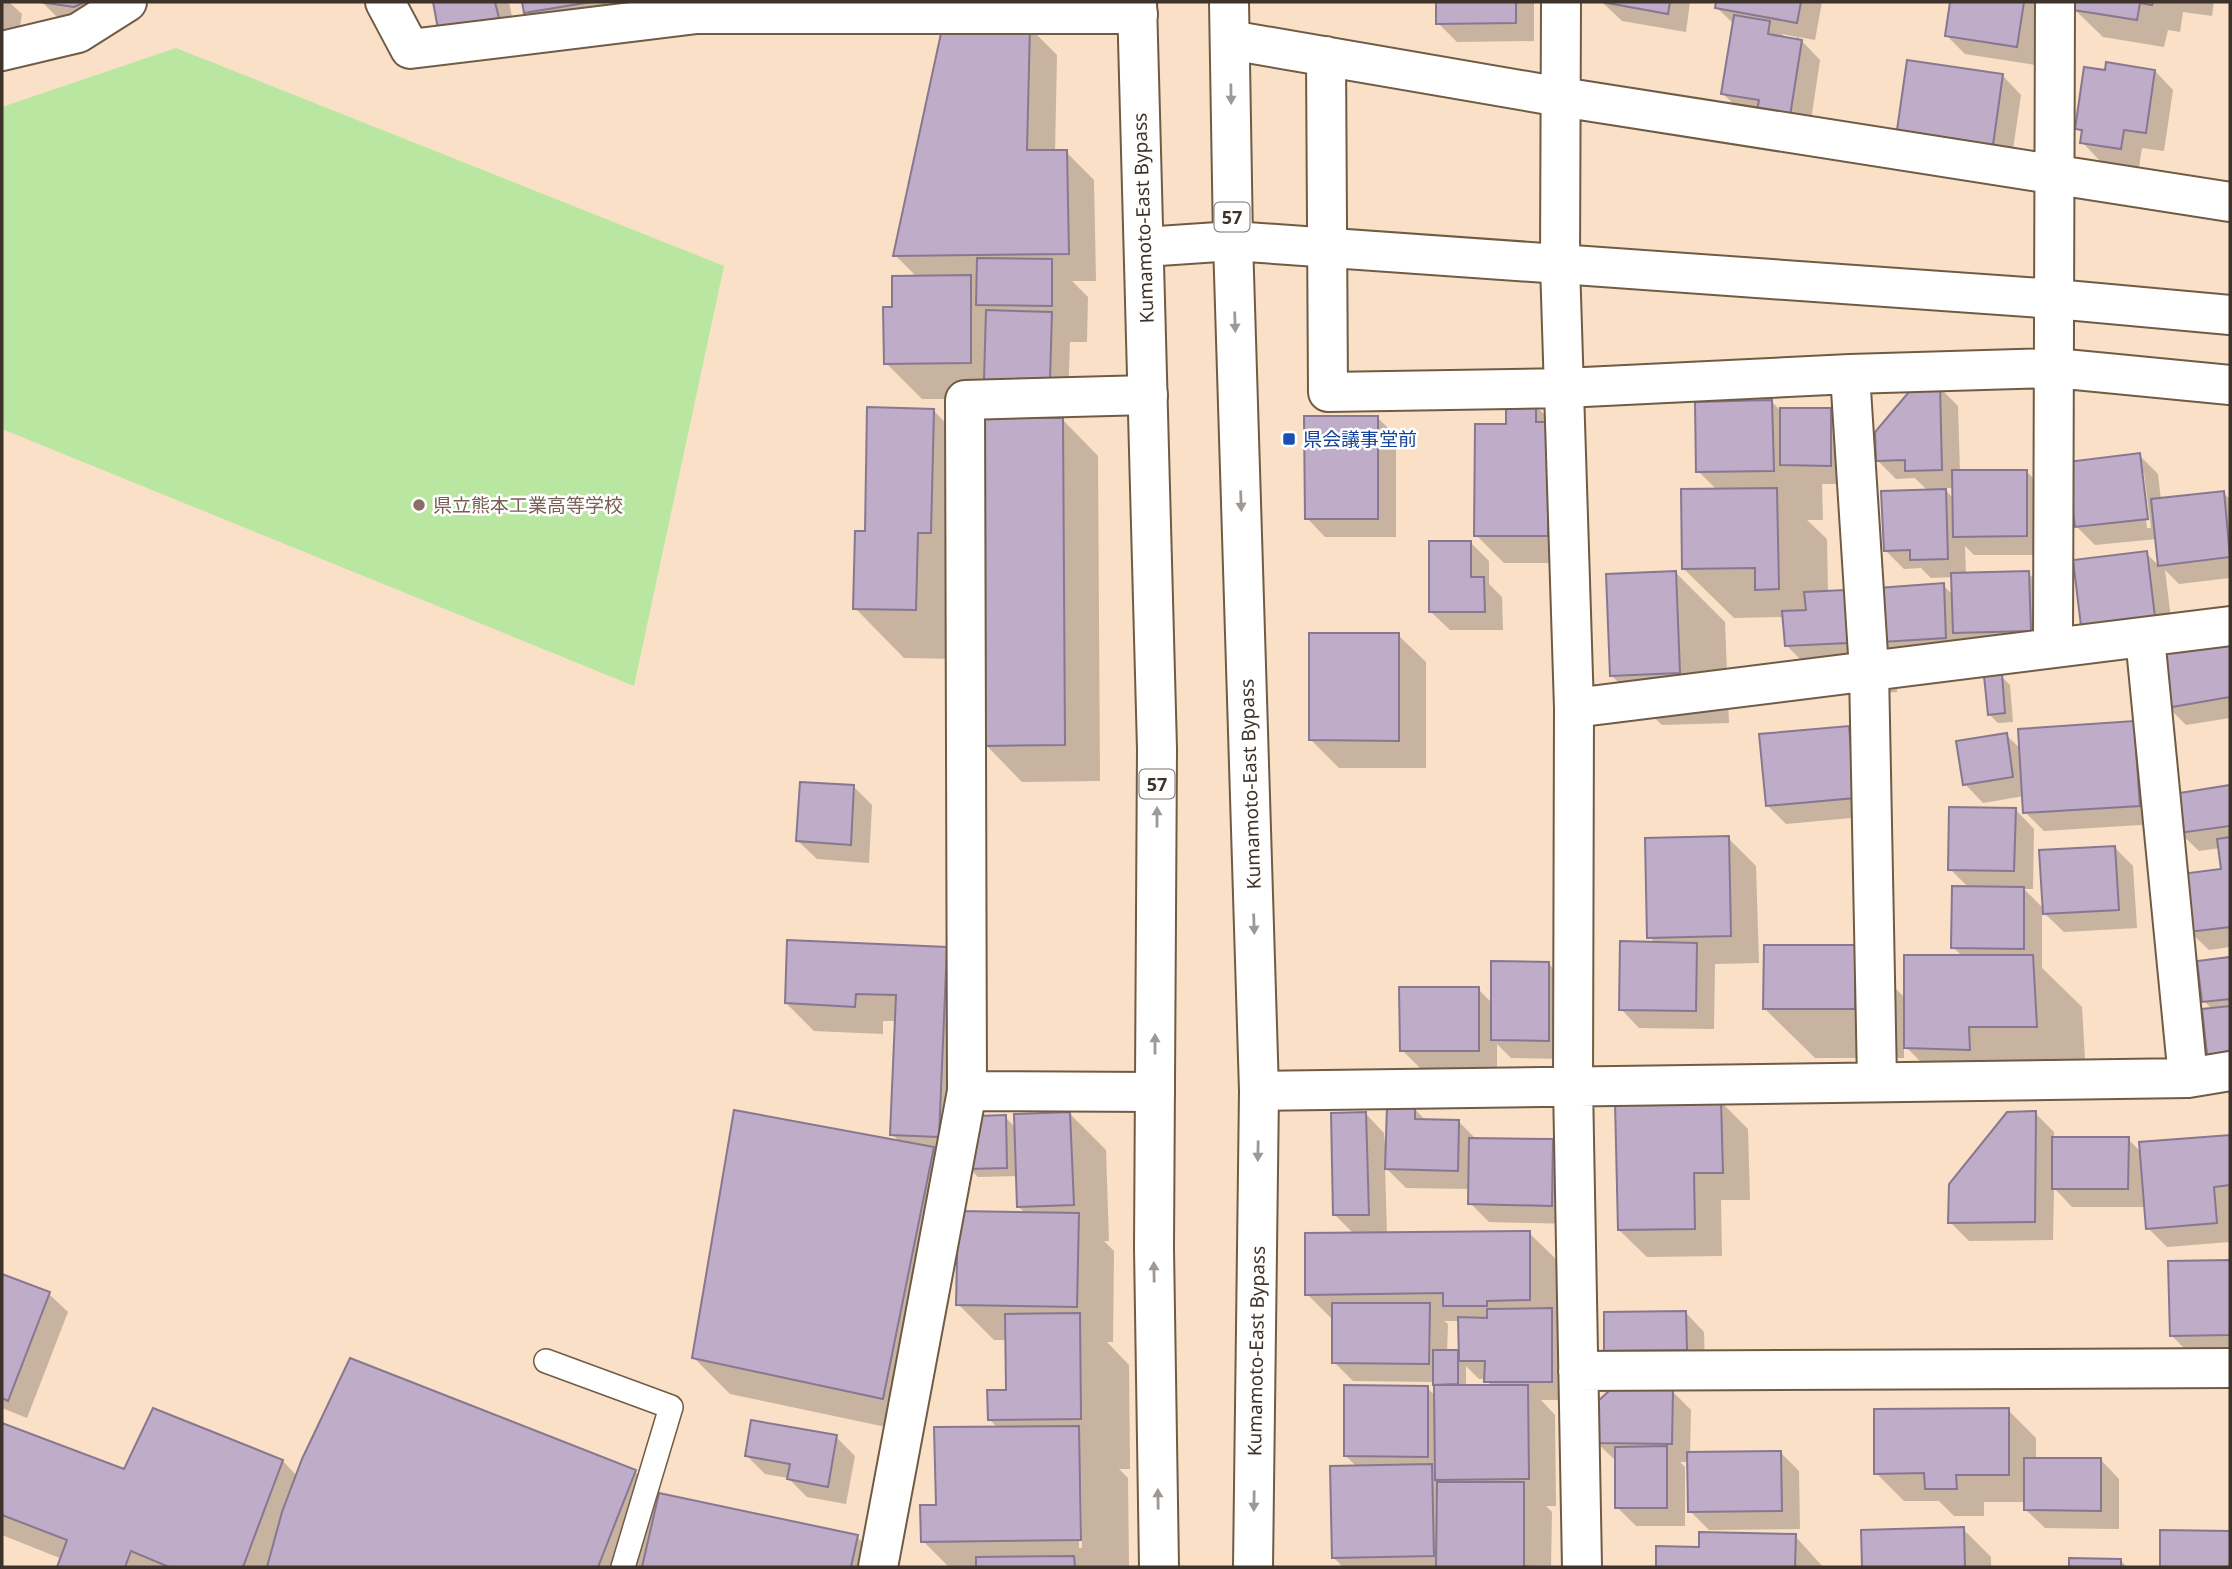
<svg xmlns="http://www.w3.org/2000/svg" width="2232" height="1569" viewBox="0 0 2232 1569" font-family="'Noto Sans','Noto Sans JP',sans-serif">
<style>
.grass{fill:#b9e7a2}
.shadow{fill:#0003;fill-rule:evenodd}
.building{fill:#beacc8;stroke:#877790;stroke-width:2}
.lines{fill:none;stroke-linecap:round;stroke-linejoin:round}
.service-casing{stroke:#705b45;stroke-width:26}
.minor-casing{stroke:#705b45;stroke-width:42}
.tertiary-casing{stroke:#705b45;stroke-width:42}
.trunk-casing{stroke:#705b45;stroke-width:42}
.service{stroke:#fff;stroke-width:23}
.minor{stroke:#fff;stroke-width:38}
.tertiary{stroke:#fff;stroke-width:38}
.trunk{stroke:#fff;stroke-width:38}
.oneway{fill:#9e9994}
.transit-dot{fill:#1a4fb4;stroke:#fff;stroke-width:2.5}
.education-dot{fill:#8d6e63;stroke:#fff;stroke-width:2.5}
.labels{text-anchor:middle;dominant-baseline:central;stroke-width:5;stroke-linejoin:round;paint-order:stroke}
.shield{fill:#fff;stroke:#77706a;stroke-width:2}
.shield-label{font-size:18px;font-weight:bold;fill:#3d332a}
.street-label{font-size:19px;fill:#3d332a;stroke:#fff}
.transit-label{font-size:19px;fill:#164399;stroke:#fff;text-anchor:start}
.education-label{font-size:19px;fill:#785e54;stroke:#fff;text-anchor:start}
</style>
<rect width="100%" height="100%" fill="#f9e0c7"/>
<path class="grass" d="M176,48L724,266L634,686L2,429V107Z"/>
<path class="shadow" d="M2,2H9L22,14L16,51L2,49Z
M42,2H132L61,21Z
M435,2H509L516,36L440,29Z
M524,2H606L609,20L545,31L526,12Z
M1438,2H1534V41L1457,42L1438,23Z
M1690,2L1686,32L1622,21L1603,3Z
M1718,2H1822L1815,40L1798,37L1820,60L1809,134L1742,112L1723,94L1734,24L1717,8ZM1782,34L1797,37V40L1786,39Z
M1952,2H2040L2044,6L2035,65L1965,54L1947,36Z
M2076,2H2214L2212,16L2183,12L2180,32L2168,30L2164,47L2103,37L2075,10Z
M1029,27L1057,55L1055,152H1066L1094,180L1096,281H1072L1088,297L1087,342H1070L1068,399H922L886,363L894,308L917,277L895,255Z
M2155,71L2173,90L2164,151L2142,148L2139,167L2100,161L2082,142L2083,134L2077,128L2107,72Z
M2003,76L2021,95L2011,163L1917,148L1899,129Z
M1939,387L1958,406L1960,472L2026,471L2045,490V555H1974L1965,546L1966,574L2028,573L2047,592L2049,649L1895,652L1897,692L1836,695L1786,645L1785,617L1734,618L1684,569L1717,490L1698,471L1772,402L1782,412L1830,410L1849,428V484H1822L1823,520H1807L1827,539L1828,593L1943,585L1953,595V577L1931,578L1921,568L1904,569L1885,550L1928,491L1915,478L1896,479L1877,460ZM1943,488H1954L1955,500Z
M1535,405L1563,433L1575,563H1504L1476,535L1508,426Z
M933,410L984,462L1062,419L1098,456L1100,781L1022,782L986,745L965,659L904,658L855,608L866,532Z
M1377,417L1396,436V537H1325L1307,518Z
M2139,455L2158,474L2161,500L2223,493L2230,499V578L2179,584L2165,570L2173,635L2102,643L2146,553L2160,567L2157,539L2095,545L2077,527ZM2141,473H2144L2151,528H2147Z
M1470,542L1489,561V584L1502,597L1503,630H1450L1431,612Z
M1675,572L1725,622L1729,723L1662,725L1612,676Z
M1398,635L1426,662V768H1339L1311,740Z
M2230,645V718L2186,725L2168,707L2160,656Z
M2001,676L2010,685L2013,722L1998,723L1989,714Z
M2133,723L2152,742L2157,824L2044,831L2025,812L2024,796L1983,803L1965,784L2006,735L2021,749Z
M1848,728L1867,747L1873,816L1786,824L1767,805Z
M853,786L872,805L869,863L817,859L798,841Z
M2230,787V947L2209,950L2190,932L2223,870L2220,848L2199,851L2180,833L2175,795Z
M2016,810L2034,829L2033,889H2024L2045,910L2114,847L2133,866L2137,928L2064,932L2042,911V968L2082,1007L2086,1076L1956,1097L1904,1045V1058H1815L1765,1009L1854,947L1906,999L1963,957L1953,947L1969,888L1950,869Z
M1728,838L1756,866L1759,963L1715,964L1714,1029L1639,1028L1621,1009L1656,943L1649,937Z
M947,949L975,976L948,1163L969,1185L963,1213L1026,1214L1018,1206V1176L978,1177L969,1168L1005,1117L1016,1128L1070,1114L1106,1150L1109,1241H1104L1114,1251L1113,1342H1107L1129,1365L1130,1469H1119L1128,1478L1129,1567H949L923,1541L938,1507L999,1429L990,1420L1008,1392L1007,1340H994L958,1304L957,1244L919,1434L730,1394L694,1358L900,1142L892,1134L897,1021H883V1034L814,1031L786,1003ZM1078,1476H1081L1082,1548H1079Z
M2230,959V1081L2213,1010L2204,1001L2199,962Z
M1548,963L1567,982V1059L1511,1058L1497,1044V1069H1421L1402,1050L1478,989L1493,1004Z
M1720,1101L1748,1129L1750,1200H1721L1722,1256L1647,1257L1619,1230Z
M1414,1108L1426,1121H1458L1477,1140L1552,1141L1571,1159L1570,1224L1489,1222L1470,1203V1189L1406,1188L1385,1167L1387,1234L1529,1233L1557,1260V1316L1570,1329V1400H1541L1555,1415L1556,1506H1546L1552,1512L1551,1567H1343L1333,1557L1357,1467L1345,1455L1427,1388L1436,1396V1385L1435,1382L1353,1381L1334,1362V1321L1307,1294L1354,1234L1335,1215L1366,1114L1384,1133L1385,1145H1388ZM1444,1321H1460L1461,1355L1457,1352H1447L1448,1324ZM1466,1366L1479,1379H1486L1492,1387H1466Z
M2035,1113L2054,1132V1139H2128L2142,1153L2141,1143L2230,1136V1242L2167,1247L2148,1228L2146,1207H2072L2054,1188L2053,1240L1969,1241L1950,1222Z
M2230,1262V1353L2190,1354L2172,1336L2170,1263Z
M2,1276L49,1294L68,1312L27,1418L2,1408Z
M1686,1313L1704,1332L1705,1368L1625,1369L1606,1350Z
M1672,1391L1691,1410L1690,1454L1780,1452L1799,1471L1800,1529L1709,1530L1690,1511L1689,1462H1680L1685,1467V1526H1636L1617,1507V1462L1597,1443Z
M154,1410L283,1461L297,1476L635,1472L660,1496L857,1537L888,1567H59L62,1559L2,1535V1425L124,1471Z
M2008,1410L2036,1438V1460H2101L2119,1479V1529L2045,1528L2026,1510V1502H1984V1516H1954L1939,1501H1904L1876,1473Z
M836,1437L855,1456L846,1504L807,1497L788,1478L765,1474L747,1456Z
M1963,1529L1991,1557V1567H1864L1863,1531Z
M2162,1532H2230V1567H2162Z
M1795,1536L1823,1567H1658V1548L1701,1549Z
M2071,1559L2120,1560L2127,1567H2071Z"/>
<path class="building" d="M40,2H85L74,7Z
M433,2H495L499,18L438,29Z
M522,2H591L524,13Z
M1436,2H1516V23L1436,24Z
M1602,2H1670L1668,14Z
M1716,2H1801L1797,23L1715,8Z
M1950,2H2024L2017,47L1945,36Z
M2074,2H2153L2152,5L2140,3L2137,20L2073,10Z
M1734,15L1770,21L1768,34L1802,40L1790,116L1757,110L1759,100L1721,94Z
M943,24L1030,25L1027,150H1067L1069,254L893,256Z
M1907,60L2003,74L1993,145L1897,130Z
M2106,62L2155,70L2146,133L2124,130L2121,149L2080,143L2082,130L2075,129L2084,67L2105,70Z
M977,258L1052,259V306L976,305Z
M971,275V363L884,364L883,307H892V276Z
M986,310L1052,312L1050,381L984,380Z
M1940,385L1942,470L1905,471V460L1876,461L1875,432L1914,386Z
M1772,400L1774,471L1696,472L1695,402Z
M1506,404H1536V422H1549L1548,536H1474L1475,424H1506Z
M867,407L934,409L931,533H918L916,610L853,609L855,531H865Z
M1780,408H1831V466L1780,465Z
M1304,416H1378V519H1305Z
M982,418H1063L1065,745L984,746Z
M2140,453L2148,519L2075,527L2067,462Z
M1952,470H2027V536L1953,537Z
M1777,488L1779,589L1755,590V568L1682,569L1681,489Z
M1946,489L1948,559L1910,560V550L1884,551L1881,491Z
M2224,491L2230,557L2158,566L2151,499Z
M1429,541H1471V577H1484L1485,612H1429Z
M2147,551L2155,617L2081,626L2073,560Z
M1676,571L1680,673L1610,676L1606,574Z
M2029,571L2031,631L1953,633L1951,573Z
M1944,583L1946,638L1882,642L1878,588Z
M1845,590L1848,643L1785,646L1782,611L1806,610L1804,592Z
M1309,633H1399V741L1309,740Z
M2230,644V697L2166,708L2158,655Z
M2002,674L2005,713L1988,715L1984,676Z
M2134,721L2140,806L2023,813L2018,729Z
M1849,726L1855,798L1766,806L1759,734Z
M2007,733L2013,777L1963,785L1956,741Z
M800,782L854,785L851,845L796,841Z
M2230,785V826L2179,833L2173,794Z
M1949,807L2016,808L2014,871L1948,870Z
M1729,836L1731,936L1647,938L1645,838Z
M2230,837V927L2188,932L2181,874L2221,869L2217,839Z
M2115,846L2119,910L2043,914L2039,850Z
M1952,886L2024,887V949L1951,948Z
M787,940L947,947L939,1137L890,1135L896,995L856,994L855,1007L785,1003Z
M1620,941L1697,943L1696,1011L1619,1010Z
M1764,945H1855V1009H1763Z
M1904,955H2033L2037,1027H1969L1970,1050L1904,1048Z
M2230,957V999L2202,1002L2197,961Z
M1491,961L1549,962V1041L1491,1040Z
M1399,987H1479V1051H1400Z
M2230,1006V1061L2208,1063L2202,1009Z
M1721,1099L1723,1173H1694L1695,1229L1618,1230L1615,1102Z
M1387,1106L1415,1107V1119L1459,1120L1458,1171L1385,1169Z
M734,1110L934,1147L883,1399L692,1358Z
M2036,1111L2035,1222L1948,1223L1949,1184L2007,1112Z
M1070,1112L1074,1205L1017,1207L1014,1114Z
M1366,1112L1369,1215H1333L1331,1113Z
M1006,1115L1007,1168L967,1169L977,1116Z
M2230,1135V1185L2214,1187L2217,1223L2146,1229L2139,1142Z
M2052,1137H2129L2128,1189H2052Z
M1469,1138L1553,1139L1552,1206L1468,1204Z
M958,1211L1079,1213L1077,1307L956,1305Z
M1530,1231V1300L1487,1301V1306H1443V1293L1305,1295V1233Z
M2230,1260V1335L2170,1336L2168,1261Z
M2,1274L50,1292L8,1401L2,1398Z
M1332,1303H1430L1429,1364L1332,1363Z
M1552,1308V1382H1484L1485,1361H1459L1458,1317L1487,1318V1309Z
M1686,1311L1687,1350L1604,1351V1312Z
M1080,1313L1081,1419L988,1420L987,1390H1006L1005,1314Z
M1433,1350H1458V1384L1433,1385Z
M350,1358L636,1470L598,1567H267L282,1512L302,1459Z
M1344,1385L1428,1386V1457L1344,1456Z
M1434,1385H1528L1529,1479L1435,1480Z
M1673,1389L1672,1444L1595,1443L1596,1403L1610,1390Z
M153,1408L283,1460L243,1567H169L131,1551L125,1567H57L67,1540L2,1515V1423L124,1469Z
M2009,1408V1475H1956L1957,1489H1925L1924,1473L1874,1474V1409Z
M751,1420L837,1435L828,1487L787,1479L790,1464L745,1456Z
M1079,1426L1081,1540L921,1542L920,1505H936L934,1427Z
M1667,1446V1508H1615V1447Z
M1781,1451L1782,1511L1688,1512L1687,1452Z
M2024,1458H2101V1511L2024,1510Z
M1432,1464L1434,1556L1332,1558L1330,1466Z
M1437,1482H1524V1566L1530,1567H1436Z
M659,1493L858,1535L851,1567H642Z
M1964,1527L1965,1567H1862L1861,1530Z
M2160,1530L2230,1531V1567H2160Z
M1699,1532L1796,1534L1795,1567H1656V1546L1699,1547Z
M1074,1556L1075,1567H976V1557Z
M2069,1558L2121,1559V1567H2069Z"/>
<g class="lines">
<g class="service-casing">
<path id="service" d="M546,1361L671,1407L623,1567"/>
</g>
<g class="minor-casing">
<path id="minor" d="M385,2L410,49L697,14H1138
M1561,2L1560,264L1574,708L1573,1085L1582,1567
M1230,40L1561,97L2230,202
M2,51L78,33L127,2
M1326,56L1328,392L1564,388L1850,374L1869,670L1877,1081
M1850,374L2055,368L2230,385
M1148,395L965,400L967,1091L1155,1092
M2145,637L2188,1078
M2053,646L2055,2
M1574,708L2230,626
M1259,1091L2188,1078L2230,1071
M1578,1371L2230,1368
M878,1567L967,1091"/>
</g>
<g class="tertiary-casing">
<path id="tertiary" d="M1144,247L1233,241L2055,299L2230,315"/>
</g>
<g class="trunk-casing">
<path id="trunk" d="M1137,2L1157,749L1154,1248L1159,1567
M1229,2L1233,241L1259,1091L1253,1567"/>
</g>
<use href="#service" class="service"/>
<use href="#minor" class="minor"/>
<use href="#tertiary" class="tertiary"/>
<use href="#trunk" class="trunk"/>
</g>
<defs><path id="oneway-solid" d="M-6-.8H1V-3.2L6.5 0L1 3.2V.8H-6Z" transform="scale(1.75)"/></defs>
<g class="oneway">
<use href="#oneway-solid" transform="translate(1231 94) rotate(89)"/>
<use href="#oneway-solid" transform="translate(1235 322) rotate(88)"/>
<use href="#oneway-solid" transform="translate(1241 501) rotate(88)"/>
<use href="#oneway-solid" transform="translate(1157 817) rotate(-90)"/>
<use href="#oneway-solid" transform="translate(1254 924) rotate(88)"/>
<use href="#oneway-solid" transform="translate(1155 1044) rotate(-90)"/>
<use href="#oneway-solid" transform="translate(1258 1151) rotate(91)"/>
<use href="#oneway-solid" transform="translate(1154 1272) rotate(-91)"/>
<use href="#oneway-solid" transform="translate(1158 1499) rotate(-91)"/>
<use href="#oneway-solid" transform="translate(1254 1501) rotate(91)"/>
</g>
<rect class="transit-dot" x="1282" y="432" width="14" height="14" rx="3.5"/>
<circle class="education-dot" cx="419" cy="505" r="7"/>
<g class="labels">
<g class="shield">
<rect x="1214.5" y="202.5" width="35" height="29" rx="5"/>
<rect x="1139.5" y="769.5" width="35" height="29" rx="5"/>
</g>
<g class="shield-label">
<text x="1232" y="217">57</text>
<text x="1157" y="784">57</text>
</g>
<g class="street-label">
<text transform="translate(1143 218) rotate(-92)">Kumamoto-East Bypass</text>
<text transform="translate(1250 784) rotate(-92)">Kumamoto-East Bypass</text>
<text transform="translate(1256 1351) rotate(-89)">Kumamoto-East Bypass</text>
</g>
<g class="transit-label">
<text x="1303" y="439">県会議事堂前</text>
</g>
<g class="education-label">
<text x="433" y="505">県立熊本工業高等学校</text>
</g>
</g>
<rect width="2232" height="1569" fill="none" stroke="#3d332a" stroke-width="7"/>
</svg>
